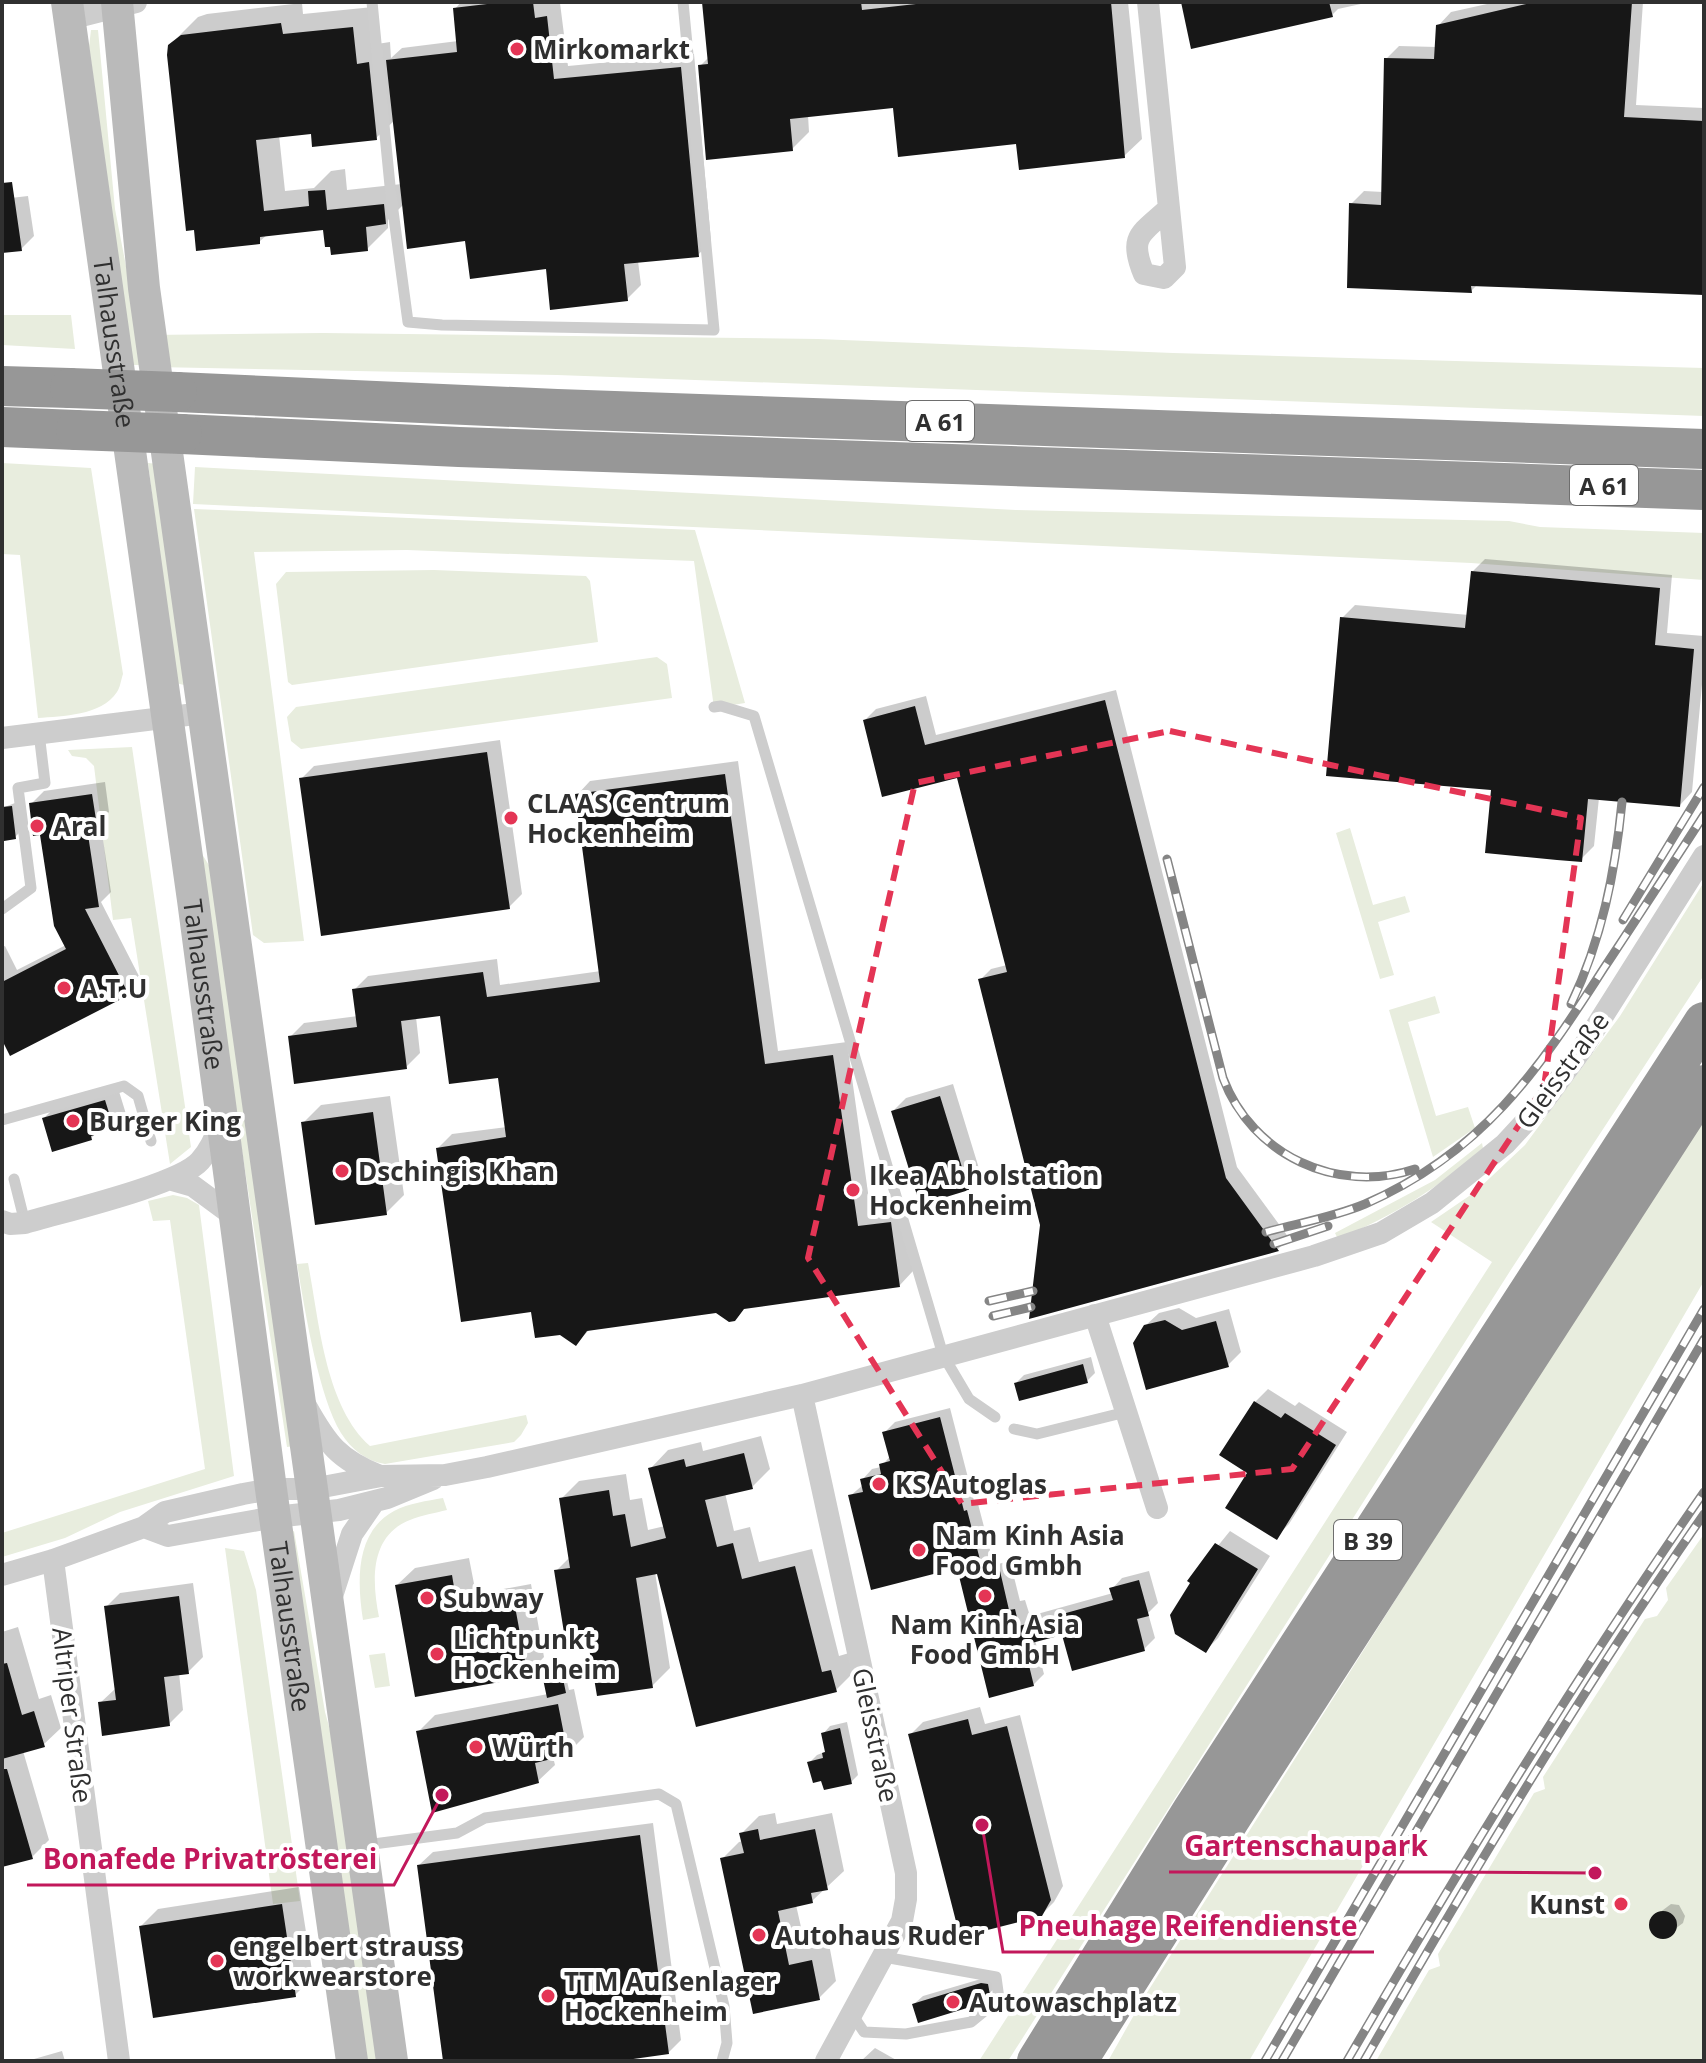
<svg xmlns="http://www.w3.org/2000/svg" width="1706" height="2063" viewBox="0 0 1706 2063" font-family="'Open Sans',sans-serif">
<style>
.green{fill:#e8edde}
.shadow{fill:#0003;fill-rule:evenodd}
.building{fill:#171717}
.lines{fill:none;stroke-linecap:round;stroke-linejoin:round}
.lane{stroke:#cdcdcd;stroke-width:11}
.street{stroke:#cdcdcd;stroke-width:22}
.secondary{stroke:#bababa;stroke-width:32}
.highway{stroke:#979797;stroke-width:40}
.rail-casing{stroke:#858585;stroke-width:9}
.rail{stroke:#fff;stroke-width:6;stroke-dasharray:18;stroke-linecap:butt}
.highway-bridge{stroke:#979797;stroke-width:40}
.marked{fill:none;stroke:#e43555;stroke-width:6;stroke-dasharray:16 10;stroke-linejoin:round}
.poi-dot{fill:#e43555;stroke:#fff;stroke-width:3}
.labels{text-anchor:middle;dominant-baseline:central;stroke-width:8;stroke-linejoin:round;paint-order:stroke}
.shield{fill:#fff;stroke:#6e6e6e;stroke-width:2}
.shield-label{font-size:24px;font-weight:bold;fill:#303030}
.poi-label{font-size:26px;font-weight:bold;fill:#303030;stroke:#fff;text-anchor:start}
.street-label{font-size:26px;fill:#303030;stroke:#fff}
.leader{fill:none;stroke:#c2185b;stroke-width:3}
.callout-dot{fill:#c2185b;stroke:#fff;stroke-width:3}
.callout-label{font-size:28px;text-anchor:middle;font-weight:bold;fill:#c2185b;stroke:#fff;stroke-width:8;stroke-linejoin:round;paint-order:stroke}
</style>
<rect width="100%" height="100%" fill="#fff"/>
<path class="green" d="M91,30H98L115,209L145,365H133L89,47Z
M2,315H71L75,349L2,345Z
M323,333L818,339L1173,353L1704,368V416L557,375L155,367L150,335Z
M2,463L91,468L123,674C121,680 120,688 117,692C101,716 62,716 38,718L20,555L2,554Z
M148,463L158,464L184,685L176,683Z
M195,467L1016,510L1509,521L1540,527L1704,533V580L1471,563L193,504Z
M194,509L695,530L745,703L714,708L694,561L407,550L254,552L304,941L264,943L253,935Z
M434,570L586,576L590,581L598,642L292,685L288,682L276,584L286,572Z
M657,657L667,664L672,698L301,749L291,741L287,717L296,707Z
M132,747L191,1147L170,1164L131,918L113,920L94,766L86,758L72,756L68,750Z
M1350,828L1373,905L1405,896L1410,912L1378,922L1394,975L1380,979L1336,833Z
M200,851L212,870L294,1446L287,1447L238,1124Z
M1704,882V975L1512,1268L1008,2061H979L1492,1262L1431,1222L1475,1192L1525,1145L1620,1016Z
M1435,996L1440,1013L1408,1022L1436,1116L1468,1107L1475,1128L1433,1157L1389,1010Z
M1704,1112V1281L1249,2061H1108L1143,1999Z
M1482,1143L1483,1148C1438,1189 1394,1215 1338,1239L1335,1233L1435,1180Z
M173,1195L187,1198L199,1205L234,1476L120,1512L65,1538L2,1557V1533L205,1469L170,1220L153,1221L148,1201Z
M308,1263C319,1320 325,1406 370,1446L526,1415L528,1423L521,1435L514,1442L385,1464C366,1461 351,1449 341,1433C318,1395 305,1310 297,1264Z
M443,1498L447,1510C435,1513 422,1515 410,1520C369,1536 372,1582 379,1617L363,1620C357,1582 355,1532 394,1511C409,1503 427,1501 443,1498Z
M294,1531L325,1712L347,1791L384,2061H365L292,1532Z
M1704,1534V2061H1376L1429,1970L1440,1966L1438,1954L1534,1793L1545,1789L1543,1777L1645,1619L1657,1616L1668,1600L1666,1588Z
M225,1548L244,1551L256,1590L300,1901L273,1904Z
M385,1653L390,1686L375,1688L369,1655Z"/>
<path class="shadow" d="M461,2L560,3L568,66L694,54L711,241L698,255L638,261L641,285L627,299L548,266L467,238L404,204L388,220V228L367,249L325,227L268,234L259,242L176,39L198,17L207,14L302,3L303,14L373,7L377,44L390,42L391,58L402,48L458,41L455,9ZM395,120L402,184L347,190L345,169L331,171L314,188L285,191L279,135L313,132L376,138Z
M704,2H1128L1142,139L1124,156L1017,142L895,106L808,115L809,132L792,149L700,66L710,56Z
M1183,2H1370L1338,9L1332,15Z
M1496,2H1643L1636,105L1704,108V293L1477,285L1471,291L1351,204L1364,191L1383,192L1386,59L1399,46L1437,47L1438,26L1451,12Z
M28,196L34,236L21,249L2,251V199Z
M1485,559L1672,575L1667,633L1704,636V663L1692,792L1680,805L1599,798L1594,846L1581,859L1493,789L1342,618L1355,605L1469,615L1472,572Z
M1116,690L1237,1167L1289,1238L1278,1249L1032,1316L1042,1225L980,980L991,969L1007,965L959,775L865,720L876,709L926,696L936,735Z
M500,740L522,894L509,907L301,779L314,766Z
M738,761L778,1051L847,1042L871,1214L905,1209L913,1271L900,1285L589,1330L576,1344L532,1309L438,1148L452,1134L507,1127L499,1076L442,1014L416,1017L420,1053L406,1067L290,1037L304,1023L358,1016L354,990L368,976L497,959L500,985L601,971L577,795L590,781Z
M105,782L109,812L100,820L111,892L101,902L141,980L128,993L11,1053L2,1036V947L5,946L17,970L66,945L42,833L31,804L44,791Z
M15,803L19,833L15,837L6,838L2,808Z
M953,1084L981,1175L968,1188L893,1111L906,1098Z
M118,1088L126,1114L113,1127L97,1132L91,1138L44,1118L57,1105Z
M390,1096L404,1195L386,1213L303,1123L321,1105Z
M1179,1308L1196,1318L1229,1309L1241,1352L1228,1365L1145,1326L1159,1313Z
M1091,1357L1095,1373L1087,1381L1016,1383L1024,1375Z
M1268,1389L1295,1406L1299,1402L1347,1432L1289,1524L1276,1537L1250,1472L1255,1402Z
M950,1408L974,1501L977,1500L994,1565L1010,1561L1020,1601L1025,1600L1030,1616L1113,1593L1112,1589L1122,1578L1149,1571L1158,1603L1148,1613L1155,1638L1144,1649L1064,1632L1035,1640L1044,1674L1033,1685L958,1566L850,1496L863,1485L862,1480L872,1469L881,1467L891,1455L885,1432L895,1422Z
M761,1436L770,1469L752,1487L725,1493L734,1531L750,1527L759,1562L812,1549L839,1656L849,1653L853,1673L836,1690L659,1571L655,1572L670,1668L652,1686L588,1634L556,1571L570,1557L561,1499L579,1481L626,1474L630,1500L642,1498L648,1530L665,1526L651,1468L668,1450L701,1442L703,1451Z
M1230,1531L1270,1556L1218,1638L1205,1651L1208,1558Z
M469,1558L476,1594L531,1584L544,1657L527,1675L397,1585L415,1568Z
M193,1583L203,1657L188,1672L179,1673L183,1710L169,1724L100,1703L115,1689L106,1607L120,1593Z
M18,1627L39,1699L51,1695L61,1728L43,1745L23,1751L49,1840L32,1857L2,1865V1632Z
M565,1672L569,1690L574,1689L584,1737L567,1754L553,1757L555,1765L538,1781L418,1732L435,1715L548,1694L545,1679L548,1676Z
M980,1707L985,1724L1020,1715L1063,1886L1054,1902L1041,1915L911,1734L923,1722Z
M847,1722L858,1775L851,1782L823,1779L810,1762L817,1755L827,1751L823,1734L830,1726Z
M775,1813L777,1824L832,1813L844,1871L812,1901L796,1905L806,1949L829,1944L836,1981L819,1998L754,2012L722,1859L739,1842L743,1841L742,1833L759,1816Z
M653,1823L681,2040L668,2053L604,2061H445L419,1865L433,1852Z
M299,1887L313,1977L295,1995L141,1926L158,1909Z
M1671,1904L1679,1905L1685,1916L1683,1923L1663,1938L1656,1935L1651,1928L1655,1916Z
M991,1976L997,1985L989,1994L914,2004L923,1996Z
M875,2048L898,2061H861Z
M62,2051L65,2061H27Z"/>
<path class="building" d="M504,2H533L535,18L547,16L554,79L681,67L699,257L624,264L628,301L550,310L546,269L470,279L465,241L407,249L386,60L457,52L453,8Z
M702,2H861L862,10L934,2H1111L1125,158L1019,170L1016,144L898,157L893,108L790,119L793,151L706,160L698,65L708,64Z
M1181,2H1329L1333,17L1191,49Z
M1535,2H1632L1624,117L1704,121V295L1471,286L1472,293L1347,288L1349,203L1381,205L1384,58L1434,59L1436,25Z
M281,23L283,34L353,27L357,64L369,62L377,140L312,147L311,134L256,140L264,211L309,206L308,191L325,190L327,210L384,204L386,224L366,227L368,251L331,255L330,247H325L323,230L260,237V244L196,251L194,230L186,231L167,55L168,45L181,35Z
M12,182L22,251L2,253V183Z
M1471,571L1660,588L1655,645L1694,649L1680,807L1588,799L1582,862L1557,860L1485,853L1491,790L1326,776L1340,617L1465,628Z
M1105,700L1226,1178L1279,1251L1029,1319L1040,1225L978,979L1007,972L957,778L882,797L863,720L915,706L925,745Z
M487,752L510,909L321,936L299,778Z
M725,774L765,1064L833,1055L858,1226L891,1222L900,1287L744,1309L735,1321L729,1322L716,1313L587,1331L576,1346L560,1335L535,1338L531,1312L461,1322L436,1148L506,1137L498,1078L449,1084L440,1016L401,1021L407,1069L294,1084L288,1036L357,1027L352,989L483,972L487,997L600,982L575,794Z
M92,794L97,826L87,828L99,907L85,909L129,995L10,1056L2,1040V982L66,949L54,926L40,835L33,836L29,803Z
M12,806L16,839L4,841L2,807Z
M940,1096L969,1190L920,1205L891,1111Z
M105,1100L114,1129L91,1136L92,1140L52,1152L42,1118Z
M373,1112L387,1215L315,1225L301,1122Z
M1165,1320L1182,1330L1216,1321L1229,1367L1146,1390L1133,1343L1144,1325Z
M1083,1364L1088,1383L1019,1401L1014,1383Z
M1254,1401L1281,1418L1285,1413L1336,1445L1277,1540L1225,1508L1247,1473L1219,1455Z
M940,1417L964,1511L967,1510L984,1575L1000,1571L1009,1610L1015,1609L1019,1626L1113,1600L1109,1588L1139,1580L1149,1616L1137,1619L1145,1651L1072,1671L1062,1635L1024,1645L1034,1686L989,1698L957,1568L871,1590L848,1495L863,1492L860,1479L881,1474L879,1464L890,1461L882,1432Z
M744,1453L753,1489L705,1500L717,1547L733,1543L742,1579L795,1566L822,1672L831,1670L837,1692L696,1727L657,1574L636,1578L653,1688L597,1696L587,1636L565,1639L554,1570L570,1568L559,1498L609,1490L613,1516L625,1514L631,1547L666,1538L648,1468L684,1459L686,1467Z
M1215,1543L1258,1569L1206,1653L1175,1634L1170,1615L1190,1583L1187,1581Z
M452,1575L458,1611L514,1601L528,1677L415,1697L395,1585Z
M179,1596L189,1674L164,1677L170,1726L102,1736L98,1702L116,1700L104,1606Z
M7,1663L22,1715L34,1711L45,1747L2,1759V1664Z
M562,1674L566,1693L547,1698L543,1679Z
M558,1704L568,1755L535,1763L539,1783L432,1813L416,1731Z
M968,1719L972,1735L1007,1726L1051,1900L1042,1916L960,1937L908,1734Z
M840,1728L852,1784L824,1790L821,1781L813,1783L807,1762L823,1758L822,1753L825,1752L821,1733Z
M2,1769H7L33,1859L2,1867Z
M758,1829L760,1840L815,1829L828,1890L811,1893L813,1903L778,1911L789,1965L812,1960L820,2000L753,2014L720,1858L744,1853L739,1833Z
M640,1835L669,2054L619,2061H443L417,1865Z
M282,1904L296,1997L153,2018L139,1926Z
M1649 1925a14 14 0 1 1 28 0a14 14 0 1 1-28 0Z
M981,1983L988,1984L990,1995L980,2004L918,2023L912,2004Z"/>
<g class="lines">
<path class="lane" d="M372,2L391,196L408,322L442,325L714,330L683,2
M714,707L721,706L754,716L943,1355L969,1399L995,1417
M2,909L31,888L18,788L45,783L39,733
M2,1120L124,1086L138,1096L151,1141
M14,1179L25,1223
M1014,1429L1037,1434L1126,1412
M366,1845L457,1833L485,1818L659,1794L676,1804L724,2006L727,2043L722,2061
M852,2014L864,2032L906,2034L971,2022L999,1999L996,1977L884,1957"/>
<path class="street" d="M1148,2L1175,267L1164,278L1144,274C1128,236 1141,234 1168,209
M69,19L136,2
M2,738L203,713
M172,1180L193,1186L235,1217
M2,1221L10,1224L25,1223C61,1212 179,1185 200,1161C210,1150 215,1137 221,1123
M1095,1315L1157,1508
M802,1395L906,1873V1899L902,1921L826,2061
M306,1406C327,1444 339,1460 380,1476
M144,1527L168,1536L275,1517L339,1510L387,1498L433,1479
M53,1560L119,2061
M2,1575L53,1560L144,1527L165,1512L243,1494L271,1489H312L381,1476L445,1475L487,1467L802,1395L1314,1256L1381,1233L1432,1203L1505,1144L1541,1105L1582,1049L1704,856
M331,1599L352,1534L374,1502"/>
<g class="secondary">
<path id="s1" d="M67,2L193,900L271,1489L352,2061"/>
<path d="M117,2L144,288L392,2061"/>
</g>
<path class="highway" d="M2,386L70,388
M177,392L557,409L1704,449
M2,427L76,430
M182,434L459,447L1704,490
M1037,2061L1192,1811L1704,1022
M1077,2061L1230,1819L1704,1085"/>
<g class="rail-casing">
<path id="rail" d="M1167,859L1223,1078C1252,1155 1337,1195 1415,1169
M1623,920L1704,787
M1571,1004C1602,939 1615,873 1622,802
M1266,1232C1299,1223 1334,1217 1365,1204C1482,1153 1538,1071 1604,968C1638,917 1671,866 1704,815
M1274,1244L1328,1226
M989,1301L1033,1291
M993,1316L1031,1307
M1265,2061L1704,1309
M1282,2061L1704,1339
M1347,2061C1460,1867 1576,1676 1704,1492
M1364,2061C1471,1875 1581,1691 1704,1514"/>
</g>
<use href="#rail" class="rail"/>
<path class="highway-bridge" d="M70,388L177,392
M76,430L182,434"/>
</g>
<path class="marked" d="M1170,731L1581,818L1544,1087L1292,1469L962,1504L808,1258L915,783Z"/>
<g class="poi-dot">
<circle cx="517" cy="49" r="8"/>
<circle cx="511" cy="818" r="8"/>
<circle cx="37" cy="826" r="8"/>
<circle cx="64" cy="988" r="8"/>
<circle cx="73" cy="1121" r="8"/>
<circle cx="342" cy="1171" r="8"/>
<circle cx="853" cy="1190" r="8"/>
<circle cx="879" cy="1484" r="8"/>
<circle cx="919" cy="1550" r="8"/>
<circle cx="985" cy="1596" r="8"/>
<circle cx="427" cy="1598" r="8"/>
<circle cx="437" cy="1654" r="8"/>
<circle cx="476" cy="1747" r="8"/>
<circle cx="1621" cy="1904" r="8"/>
<circle cx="759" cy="1935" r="8"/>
<circle cx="217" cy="1961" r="8"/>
<circle cx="548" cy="1996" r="8"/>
<circle cx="953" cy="2002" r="8"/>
</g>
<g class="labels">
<g class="shield">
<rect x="906" y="401" width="68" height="40" rx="6"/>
<rect x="1570" y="465" width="68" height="40" rx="6"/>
<rect x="1334" y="1520" width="68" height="40" rx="6"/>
</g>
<g class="shield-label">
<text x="940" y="421">A 61</text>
<text x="1604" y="485">A 61</text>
<text x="1368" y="1540">B 39</text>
</g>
<g class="poi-label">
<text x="533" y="49">Mirkomarkt</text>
<text x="527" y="803">CLAAS Centrum<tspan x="527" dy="30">Hockenheim</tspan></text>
<text x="53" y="826">Aral</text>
<text x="80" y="988">A.T.U</text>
<text x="89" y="1121">Burger King</text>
<text x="358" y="1171">Dschingis Khan</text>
<text x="869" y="1175">Ikea Abholstation<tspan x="869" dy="30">Hockenheim</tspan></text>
<text x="895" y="1484">KS Autoglas</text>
<text x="935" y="1535">Nam Kinh Asia<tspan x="935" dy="30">Food Gmbh</tspan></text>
<text x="443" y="1598">Subway</text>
<text x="985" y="1624" text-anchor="middle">Nam Kinh Asia<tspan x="985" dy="30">Food GmbH</tspan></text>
<text x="453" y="1639">Lichtpunkt<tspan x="453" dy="30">Hockenheim</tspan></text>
<text x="492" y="1747">Würth</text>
<text x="1605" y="1904" text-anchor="end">Kunst</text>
<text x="775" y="1935">Autohaus Ruder</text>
<text x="233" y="1946">engelbert strauss<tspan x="233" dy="30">workwearstore</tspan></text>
<text x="564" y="1981">TTM Außenlager<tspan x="564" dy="30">Hockenheim</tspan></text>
<text x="969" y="2002">Autowaschplatz</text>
</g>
<g class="street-label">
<text stroke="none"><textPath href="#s1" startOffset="344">Talhausstraße</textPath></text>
<text stroke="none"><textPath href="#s1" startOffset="992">Talhausstraße</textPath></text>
<text transform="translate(1562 1070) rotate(-54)">Gleisstraße</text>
<text stroke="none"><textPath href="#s1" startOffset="1640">Talhausstraße</textPath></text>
<text transform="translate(73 1715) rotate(83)">Altriper Straße</text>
<text transform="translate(876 1735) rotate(78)">Gleisstraße</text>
</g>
</g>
<path class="leader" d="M1595 1873L1444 1872H1169M442 1795L394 1885H27M982 1825L1003 1952H1374"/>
<g class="callout-dot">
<circle cx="1595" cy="1873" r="8"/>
<circle cx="442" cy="1795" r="8"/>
<circle cx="982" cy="1825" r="8"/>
</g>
<g class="callout-label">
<text x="1306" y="1856">Gartenschaupark</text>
<text x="210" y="1869">Bonafede Privatrösterei</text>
<text x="1188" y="1936">Pneuhage Reifendienste</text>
</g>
<rect width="1706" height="2063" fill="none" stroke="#303030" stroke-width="8"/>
</svg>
